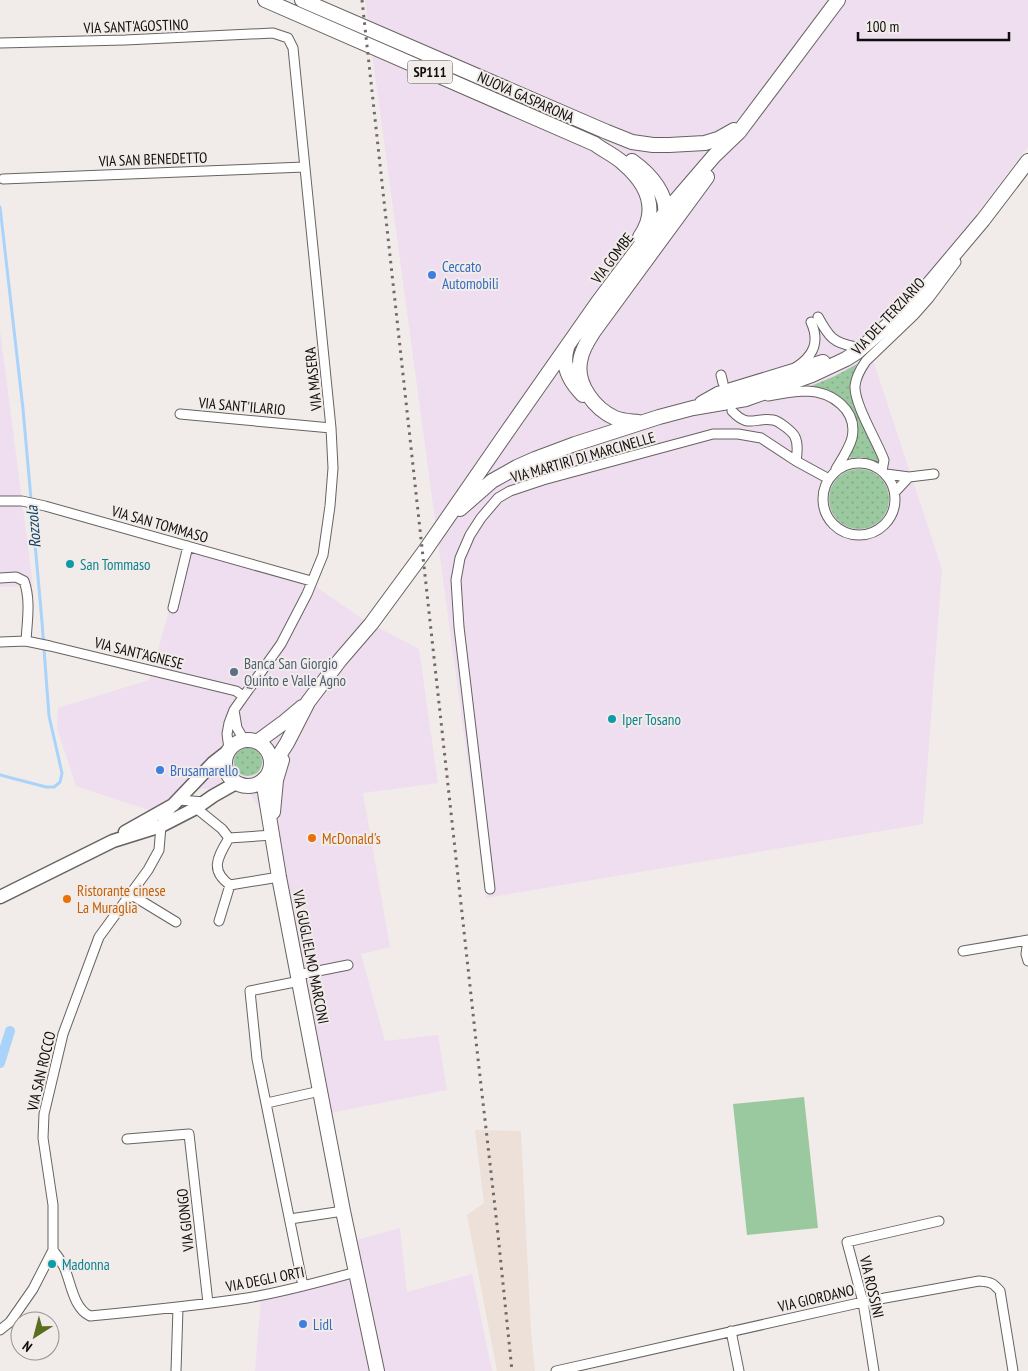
<svg xmlns="http://www.w3.org/2000/svg" width="1028" height="1371" viewBox="0 0 1028 1371" font-family="'PT Sans Narrow',sans-serif">
<style>
.commercial{fill:#eedef0}
.built{fill:#ece0d8}
.grass{fill:url(#grass-dots)}
.garden{fill:#9ac89f}
.lines{fill:none;stroke-linecap:round;stroke-linejoin:round}
.stream{stroke:#aad3fc;stroke-width:3}
.canal{stroke:#aad3fc;stroke-width:10}
.street-casing{stroke:#676360;stroke-width:11}
.secondary-casing{stroke:#676360;stroke-width:15}
.primary-casing{stroke:#676360;stroke-width:16}
.street{stroke:#fff;stroke-width:9}
.secondary{stroke:#fff;stroke-width:12}
.primary{stroke:#fff;stroke-width:14}
.rail{stroke:#6d6a68;stroke-width:3;stroke-dasharray:2.5 5;stroke-linecap:butt}
.shop-dot{fill:#3f7fe0;stroke:#f1ece9;stroke-width:2}
.culture-dot{fill:#0f9aa8;stroke:#f1ece9;stroke-width:2}
.service-dot{fill:#5c6f8a;stroke:#f1ece9;stroke-width:2}
.food-dot{fill:#e8710a;stroke:#f1ece9;stroke-width:2}
.labels{text-anchor:middle;dominant-baseline:central;stroke-width:4;stroke-linejoin:round;paint-order:stroke}
.shield{fill:#f1ece9;stroke:#54514f;stroke-width:1}
.shield-label{font-size:14px;font-weight:bold;fill:#100e0d}
.street-label{font-size:15px;fill:#100e0d;stroke:#f1ece9}
.shop-label{font-size:15px;fill:#366cbe;stroke:#f1ece9;text-anchor:start}
.culture-label{font-size:15px;fill:#0d838f;stroke:#f1ece9;text-anchor:start}
.service-label{font-size:15px;fill:#4e5e75;stroke:#f1ece9;text-anchor:start}
.food-label{font-size:15px;fill:#c56008;stroke:#f1ece9;text-anchor:start}
.water-label{font-size:16px;font-style:italic;fill:#0b406a;stroke:#f1ece9}
</style>
<defs>
<pattern id="grass-dots" width="8" height="8" patternUnits="userSpaceOnUse" patternTransform="scale(1.25)"><rect width="8" height="8" fill="#9ac89f"/><path d="M2 2h.1M6 6h.1" fill="none" stroke="#84ab88" stroke-width="1.8" stroke-linecap="round"/></pattern>
</defs>
<rect width="100%" height="100%" fill="#f1ece9"/>
<path class="commercial" d="M365,0H1028V147L870,351L942,569L923,824L486,898Z
M0,330L22,501L33,586L0,587Z
M188,546L312,584L364,620L419,649L438,783L363,793L390,947L361,954L385,1041L438,1035L447,1090L325,1114L272,828L245,786L199,789L152,811L76,786L57,728L58,708L149,680Z
M400,1228L407,1292L472,1274L492,1371H255L261,1299L348,1276L349,1242Z"/>
<path class="built" d="M475,1130L521,1131L531,1331L535,1371H497L467,1215L484,1203Z"/>
<path class="grass" d="M857,364C854,371 850,378 850,387C849,405 872,442 879,461L878,462L861,457L851,458L849,456C871,420 848,391 811,386L835,376Z
M829 499a30 30 0 1 1 60 0a30 30 0 1 1-60 0Z
M234 762a14 14 0 1 1 28 0a14 14 0 1 1-28 0Z"/>
<path class="garden" d="M804,1097L818,1228L747,1235L733,1104Z"/>
<g class="lines">
<path class="stream" d="M0,207L23,409L42,622L49,716L62,773L60,782L54,787H46L0,775"/>
<path class="canal" d="M0,1063L10,1031"/>
<g class="street-casing">
<path id="street" d="M0,43L125,40L273,33L288,38L293,48L331,428L333,468L330,506L323,555L307,594L281,644L234,710L229,723L227,734L229,749
M3,179L305,167
M818,317C829,337 833,343 856,347
M795,368C814,356 820,342 811,322
M721,375L723,383
M768,396C781,394 794,391 807,391C832,392 858,410 852,438C849,449 842,459 836,469
M732,411C749,429 754,417 773,420C779,421 793,432 795,437C798,443 797,455 796,461
M180,414L331,428
M823 499a36 36 0 1 1 72 0a36 36 0 1 1-72 0Z
M882,471L884,460C877,441 854,404 855,386C856,376 861,368 866,361L914,315L929,298L956,262
M886,474L909,477L895,492
M909,477L934,474
M0,501H22L45,506L311,581
M0,578L16,577L24,581C31,600 27,622 26,641
M173,608L188,546
M0,642L26,641L50,646L236,691L243,696
M234,710L237,728L244,740
M179,800L205,802
M196,808L222,829L229,838
M229,838C218,857 209,870 230,885L279,877
M229,838L273,835
M490,889L459,627L456,580L460,558L470,535L481,518L498,498L510,491L543,480L713,434H738L761,438L796,461L829,479
M130,894L176,922
M219,921L230,885
M1028,940L1026,954L1028,961
M963,951L1028,940
M298,975L348,965
M300,981L250,991L257,1059L303,1286
M267,1103L320,1091
M127,1139L189,1134L208,1303
M290,1219L343,1211
M53,1250C57,1255 61,1261 64,1267C71,1282 73,1308 90,1316C143,1311 195,1306 247,1298C284,1292 320,1282 356,1272
M0,1330L10,1322L33,1289L53,1250V1205L43,1138L44,1114L63,1034L99,937L148,870L159,850L161,826L164,819L172,807
M731,1331L739,1371
M176,1371L178,1308
M556,1371L863,1302L979,1281C991,1282 993,1283 1000,1291L1013,1371
M874,1371L863,1302L847,1242L939,1221"/>
</g>
<g class="secondary-casing">
<path id="secondary" d="M125,832L173,805L213,763L227,752
M0,897L113,841L161,826L196,808L213,796L236,783"/>
</g>
<g class="primary-casing">
<path id="primary" d="M265,0L595,144C604,151 616,156 624,164C647,184 659,210 640,237
M302,0L607,132L632,142L653,145H669L705,143L718,139L734,130
M632,161C649,173 671,196 664,219
M567,348C561,367 570,382 583,395
M702,403L718,394L823,362
M638,422C630,421 622,421 615,418C595,409 576,385 580,362C581,351 588,340 594,331L707,177
M460,509L492,481L517,467L535,459L575,444L659,417L693,408L746,399L812,375L846,359L857,352L896,318L930,283L983,220L1028,161
M225 763a23 23 0 1 1 46 0a23 23 0 1 1-46 0Z
M257,742L283,723L302,707
M270,770L287,743L308,702L340,660L371,624L424,552L509,429L598,302L665,213L714,156L739,132L838,0
M263,780L279,877L343,1211L377,1371
M273,812L276,780L282,760"/>
</g>
<use href="#street" class="street"/>
<use href="#secondary" class="secondary"/>
<use href="#primary" class="primary"/>
<path class="rail" d="M362,0L477,1050L497,1225L512,1371"/>
</g>
<g class="shop-dot">
<circle cx="432" cy="275" r="5"/>
<circle cx="160" cy="770" r="5"/>
<circle cx="303" cy="1324" r="5"/>
</g>
<g class="culture-dot">
<circle cx="70" cy="564" r="5"/>
<circle cx="612" cy="719" r="5"/>
<circle cx="52" cy="1264" r="5"/>
</g>
<circle class="service-dot" cx="234" cy="672" r="5"/>
<g class="food-dot">
<circle cx="312" cy="838" r="5"/>
<circle cx="67" cy="899" r="5"/>
</g>
<g class="labels">
<rect class="shield" x="407.5" y="60.5" width="45" height="23" rx="4"/>
<g class="shield-label">
<text x="430" y="72">SP111</text>
</g>
<g class="street-label">
<text transform="translate(136 26) rotate(-2)">VIA SANT'AGOSTINO</text>
<text transform="translate(526 97) rotate(24)">NUOVA GASPARONA</text>
<text transform="translate(153 159) rotate(-2)">VIA SAN BENEDETTO</text>
<text transform="translate(612 258) rotate(-53)">VIA GOMBE</text>
<text transform="translate(888 316) rotate(-47)">VIA DEL TERZIARIO</text>
<text transform="translate(313 379) rotate(-96)">VIA MASERA</text>
<text transform="translate(242 406) rotate(5)">VIA SANT'ILARIO</text>
<text transform="translate(583 457) rotate(-16)">VIA MARTIRI DI MARCINELLE</text>
<text transform="translate(160 524) rotate(16)">VIA SAN TOMMASO</text>
<text transform="translate(139 653) rotate(14)">VIA SANT'AGNESE</text>
<text transform="translate(311 957) rotate(79)">VIA GUGLIELMO MARCONI</text>
<text transform="translate(41 1071) rotate(-77)">VIA SAN ROCCO</text>
<text transform="translate(185 1220) rotate(-96)">VIA GIONGO</text>
<text transform="translate(265 1279) rotate(-11)">VIA DEGLI ORTI</text>
<text transform="translate(872 1287) rotate(77)">VIA ROSSINI</text>
<text transform="translate(816 1298) rotate(-13)">VIA GIORDANO</text>
</g>
<g class="shop-label">
<text x="442" y="266">Ceccato<tspan x="442" dy="17">Automobili</tspan></text>
<text x="170" y="770">Brusamarello</text>
<text x="313" y="1324">Lidl</text>
</g>
<g class="culture-label">
<text x="80" y="564">San Tommaso</text>
<text x="622" y="719">Iper Tosano</text>
<text x="62" y="1264">Madonna</text>
</g>
<g class="service-label">
<text x="244" y="663">Banca San Giorgio<tspan x="244" dy="17">Quinto e Valle Agno</tspan></text>
</g>
<g class="food-label">
<text x="322" y="838">McDonald's</text>
<text x="77" y="890">Ristorante cinese<tspan x="77" dy="17">La Muraglia</tspan></text>
</g>
<g class="water-label">
<text transform="translate(33 527) rotate(-95)">Rozzola</text>
</g>
</g>
<g transform="translate(35 1336) rotate(216)"><circle r="24" fill="#f1ece9" stroke="#979391"/>
<path d="M0-4L9 19L0 12L-9 19Z" fill="#5a6f1e"/>
<text y="-8" font-size="14" font-weight="bold" text-anchor="middle" fill="#100e0d">N</text>
</g>
<path d="M858 32v8h151v-8" fill="none" stroke="#100e0d" stroke-width="2.5"/>
<text x="866" y="32" font-size="15" fill="#100e0d" stroke="#f1ece9" stroke-width="4" paint-order="stroke">100 m</text>
</svg>
